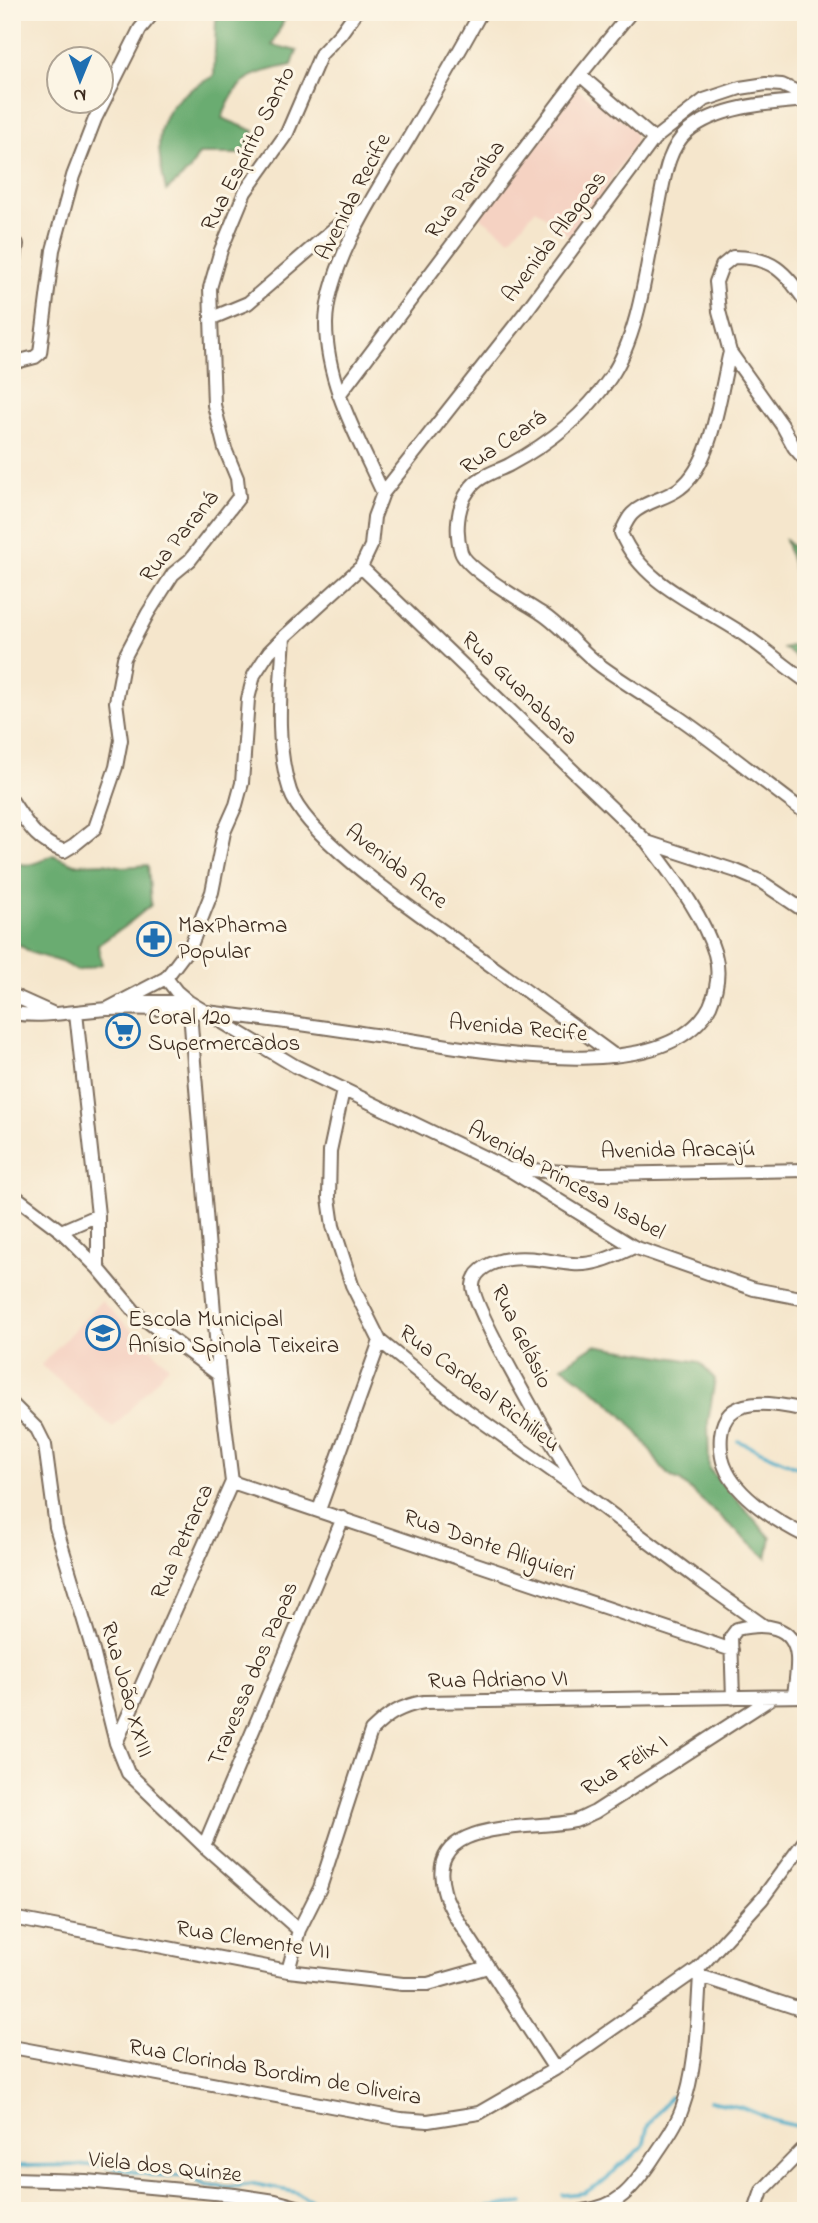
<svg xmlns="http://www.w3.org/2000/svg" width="818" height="2223" viewBox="0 0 818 2223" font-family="'Indie Flower',sans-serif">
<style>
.built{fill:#f5d2c2}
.forest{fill:#6aac71;stroke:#526b48;stroke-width:2}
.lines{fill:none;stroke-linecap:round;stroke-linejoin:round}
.stream{stroke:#49acc8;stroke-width:3.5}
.minor-casing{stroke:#7c6c5b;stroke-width:16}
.minor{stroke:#fff;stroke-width:12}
.labels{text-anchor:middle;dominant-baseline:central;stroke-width:6;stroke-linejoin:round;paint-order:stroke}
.street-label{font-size:23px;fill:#3b2a1e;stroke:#fcf5e5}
.poi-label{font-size:23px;fill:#3b2a1e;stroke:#fcf5e5;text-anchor:start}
</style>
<rect width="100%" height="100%" fill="#fcf5e5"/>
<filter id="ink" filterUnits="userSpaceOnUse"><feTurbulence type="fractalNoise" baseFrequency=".0143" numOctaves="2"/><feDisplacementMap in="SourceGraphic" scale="14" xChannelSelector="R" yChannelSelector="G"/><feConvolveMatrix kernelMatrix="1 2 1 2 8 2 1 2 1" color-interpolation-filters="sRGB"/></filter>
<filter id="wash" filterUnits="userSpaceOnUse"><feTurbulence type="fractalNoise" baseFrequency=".00686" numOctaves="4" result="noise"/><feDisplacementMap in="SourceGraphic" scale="28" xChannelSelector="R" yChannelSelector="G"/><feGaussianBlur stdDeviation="1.57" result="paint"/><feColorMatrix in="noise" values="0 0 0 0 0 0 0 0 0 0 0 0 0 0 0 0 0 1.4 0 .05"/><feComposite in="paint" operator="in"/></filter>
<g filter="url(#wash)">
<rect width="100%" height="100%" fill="#f5e6cc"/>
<path class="built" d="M576,88L635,128V143L573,239L536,209L510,239L480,217Z
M101,1301L169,1366L113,1428L41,1365Z"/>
<path class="forest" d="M232,12H288L272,45L297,51L292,65C249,75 239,75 222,118L254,131L241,154H199L189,171L166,191C159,157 150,124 181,97C190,89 203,82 214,76L216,19Z
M785,540L806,559V607L805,605Z
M806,642V664L783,648Z
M53,855L74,864L104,863L124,867L148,865L151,905L128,924L98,945L102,964L77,971L61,962L32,953L12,940V861C28,869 39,862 53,855Z
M594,1345L699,1362L715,1379L708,1422L709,1469L771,1538L767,1558L680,1481C664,1476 657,1461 648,1447C626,1413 595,1390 562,1366Z"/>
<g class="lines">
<path class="stream" d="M738,1441L806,1471
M710,2101L744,2108L775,2121L800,2127
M12,2166L98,2165L151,2175L184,2176L207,2185L229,2187L254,2184L294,2192L331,2209L344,2207L353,2211
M563,2195L584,2193L606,2180L620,2165L632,2157L643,2146L648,2125L670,2097
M460,2211L523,2203"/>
</g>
</g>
<g filter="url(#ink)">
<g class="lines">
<g class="minor-casing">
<path id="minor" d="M580,75L654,139
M806,100C769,103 718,106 688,131C666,150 664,182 658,209C647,261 640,335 610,378C585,415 548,444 509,465C495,472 478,476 469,490C457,506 455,532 461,552C466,569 524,602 541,613C564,628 579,650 601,666C627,685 655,701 681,719C724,749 764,782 806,813
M12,285L17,244
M806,302C784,271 773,257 733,257L722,266L716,282L719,311L730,352L782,425L794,447L806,461
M212,318L248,303L343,221L366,209
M730,352C720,391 713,464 680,488C666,499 645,501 632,514C627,519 624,527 621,533C642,584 696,603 740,632C763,647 783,665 806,681
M12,363L35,357L40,353L53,250L73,176L95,119L140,29L154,12
M339,395L580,75L631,12
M383,493C359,440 326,384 326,324C327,263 379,188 410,136C434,95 458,54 481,12
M284,637C281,687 274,741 290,791C306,839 424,917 468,949C517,984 566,1020 615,1056
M12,801C28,825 36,841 64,851L74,845L95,828L116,767L121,740L116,702L124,658L148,613L173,574L190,560L239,497L237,478L225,449L214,405L210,288L221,250L245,192L287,133L321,54L341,33L356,12
M647,842L736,871L760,881L806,912
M166,978L176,991L189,1002L295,1066L508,1169L634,1247L754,1289L806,1299
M12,995L52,1013
M137,1002H189
M109,1008L166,978L191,945L212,892L224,832L236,805L242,783L248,699L254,675L269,652L284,637L361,567L371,546L374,517L383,493L524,314L654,139L704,100L740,88L766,84L782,85L806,96
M12,1013C44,1018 75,1011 107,1009C139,1008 175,1009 207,1012C270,1019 333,1029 396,1038C472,1048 667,1091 710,1006C717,990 720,972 715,954C702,912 672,876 647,842L361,567
M76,1013L98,1215V1268
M343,1090L330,1151L329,1198L333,1226L352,1285L380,1341L459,1405L578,1489L698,1579L764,1626
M512,1169L602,1174L806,1170
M12,1194L61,1231L98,1268L135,1312L219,1375
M61,1231L98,1215
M12,1404L37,1429L45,1445L56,1527L93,1651L116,1743L128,1773L204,1846L299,1930
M806,1410C776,1404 725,1392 721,1435C720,1444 721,1458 725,1467C736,1496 779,1523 806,1536
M232,1482L732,1650
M576,1485C560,1456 471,1308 473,1285C474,1269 494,1261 509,1259C531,1256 551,1262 573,1264C595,1266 614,1256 634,1247
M319,1510L380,1341
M733,1698L731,1637L737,1629C763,1623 794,1624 797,1657C798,1670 795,1684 794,1696
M116,1743L232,1482L219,1375L190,1012
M204,1846L343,1518
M12,1918L288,1971L403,1984H428L488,1967
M288,1971L299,1930L320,1888L371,1731C388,1714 401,1706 424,1702L806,1696
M700,1976L806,2011
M12,2047L401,2119L428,2121L479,2113L555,2069L698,1969L762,1899L806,1839
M555,2069L455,1916C451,1908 446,1900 444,1891C423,1815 534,1831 575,1821C581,1819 588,1815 595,1812L773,1697
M12,2179L86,2181L235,2195L275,2201L312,2211
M582,2211C619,2207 632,2189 652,2160C662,2144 676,2127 682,2109C697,2068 697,2020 700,1976L698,1969
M755,2211L762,2191L806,2146"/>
</g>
<use href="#minor" class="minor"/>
</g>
</g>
<defs>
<g id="pharmacy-ring" transform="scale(1.75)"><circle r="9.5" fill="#fcf5e5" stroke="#1f6fb2" stroke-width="1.5"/><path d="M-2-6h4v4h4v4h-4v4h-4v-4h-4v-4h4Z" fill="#1f6fb2"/></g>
<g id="supermarket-ring" transform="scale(1.75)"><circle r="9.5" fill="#fcf5e5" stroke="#1f6fb2" stroke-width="1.5"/><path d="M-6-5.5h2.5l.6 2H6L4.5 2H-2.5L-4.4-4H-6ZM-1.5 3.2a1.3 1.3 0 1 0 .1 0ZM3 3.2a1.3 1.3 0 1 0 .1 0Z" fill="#1f6fb2"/></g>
<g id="school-ring" transform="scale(1.75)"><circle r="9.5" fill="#fcf5e5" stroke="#1f6fb2" stroke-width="1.5"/><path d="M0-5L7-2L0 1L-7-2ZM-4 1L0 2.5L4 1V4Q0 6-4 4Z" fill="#1f6fb2"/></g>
</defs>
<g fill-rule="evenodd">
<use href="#pharmacy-ring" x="154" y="939"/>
<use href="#supermarket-ring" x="123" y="1031"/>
<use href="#school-ring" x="103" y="1333"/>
</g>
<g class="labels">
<g class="street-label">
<text transform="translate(249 149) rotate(-63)">Rua Espírito Santo</text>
<text transform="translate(466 190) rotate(-53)">Rua Paraíba</text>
<text transform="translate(354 197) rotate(-63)">Avenida Recife</text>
<text transform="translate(555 237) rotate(-53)">Avenida Alagoas</text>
<text transform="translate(504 443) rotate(-34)">Rua Ceará</text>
<text transform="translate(180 537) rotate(-51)">Rua Paraná</text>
<text transform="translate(519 689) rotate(44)">Rua Guanabara</text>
<text transform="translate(396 867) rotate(38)">Avenida Acre</text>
<text transform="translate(518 1029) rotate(5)">Avenida Recife</text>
<text transform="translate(678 1151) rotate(-1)">Avenida Aracajú</text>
<text transform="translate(566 1181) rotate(29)">Avenida Princesa Isabel</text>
<text transform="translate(521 1337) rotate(64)">Rua Gelásio</text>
<text transform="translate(479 1389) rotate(37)">Rua Cardeal Richilieu</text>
<text transform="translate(183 1542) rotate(-66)">Rua Petrarca</text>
<text transform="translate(489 1546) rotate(19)">Rua Dante Aliguieri</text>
<text transform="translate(254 1674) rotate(-67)">Travessa dos Papas</text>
<text transform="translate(498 1681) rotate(-1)">Rua Adriano VI</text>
<text transform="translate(126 1690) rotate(74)">Rua João XXIII</text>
<text transform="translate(625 1766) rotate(-32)">Rua Félix I</text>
<text transform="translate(253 1941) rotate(9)">Rua Clemente VII</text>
<text transform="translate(275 2073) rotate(10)">Rua Clorinda Bordim de Oliveira</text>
<text transform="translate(165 2168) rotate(6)">Viela dos Quinze</text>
</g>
<g class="poi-label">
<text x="178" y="926">MaxPharma<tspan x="178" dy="26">Popular</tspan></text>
<text x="148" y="1018">Coral 120<tspan x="148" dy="26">Supermercados</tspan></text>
<text x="128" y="1320">Escola Municipal<tspan x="128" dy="26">Anísio Spinola Teixeira</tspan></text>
</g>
</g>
<rect width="818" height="2223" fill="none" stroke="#fcf5e5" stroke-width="42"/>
<g transform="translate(80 80) rotate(181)"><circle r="33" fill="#fcf5e5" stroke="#afa495" stroke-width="2"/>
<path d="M0-5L12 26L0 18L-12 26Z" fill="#1f6fb2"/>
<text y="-10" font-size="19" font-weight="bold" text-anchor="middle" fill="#3b2a1e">N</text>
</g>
</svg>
